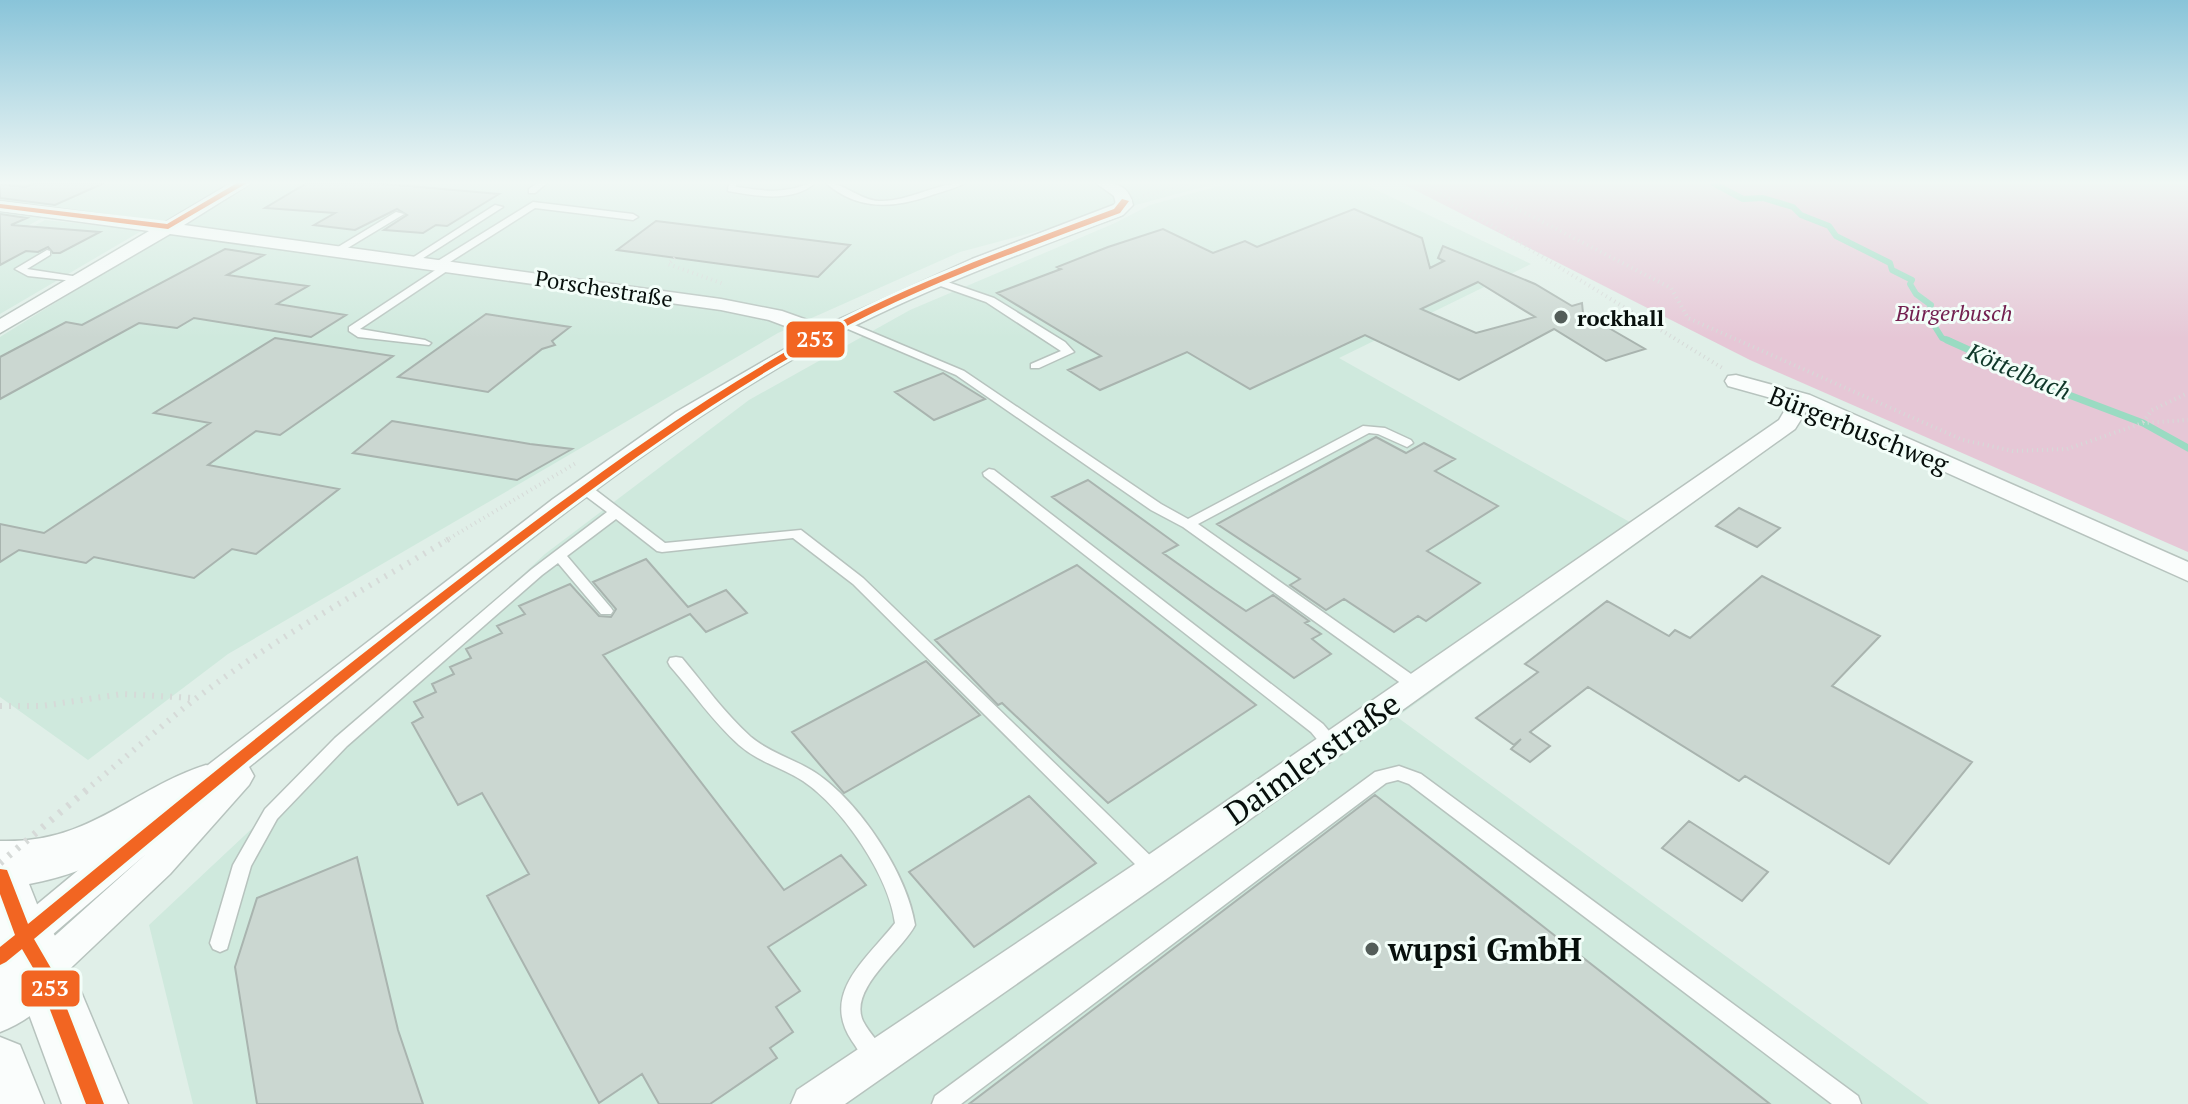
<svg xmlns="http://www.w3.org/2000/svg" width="2188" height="1104" viewBox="0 0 2188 1104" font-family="'PT Serif',serif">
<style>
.built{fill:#cfe9dd}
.green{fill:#e6c7d6}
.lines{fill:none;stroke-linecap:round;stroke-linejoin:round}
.stream-far1{stroke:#9adbc2;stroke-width:6}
.stream{stroke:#9adbc2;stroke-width:7}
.building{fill:#cbd7d1;stroke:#a9b4af;stroke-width:2;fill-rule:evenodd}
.service-casing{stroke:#b7c3be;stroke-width:3}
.minor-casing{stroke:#b7c3be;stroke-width:3}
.secondary-casing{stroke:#b7c3be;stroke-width:3}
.primary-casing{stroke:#b7c3be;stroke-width:3}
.path-far1{stroke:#d6dad8;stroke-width:4;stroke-dasharray:1 4;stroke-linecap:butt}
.path{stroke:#d6dad8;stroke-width:6;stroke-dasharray:2 7;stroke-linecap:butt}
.service{fill:#fafdfc;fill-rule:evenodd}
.minor{fill:#fafdfc;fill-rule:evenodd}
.secondary{fill:#fafdfc;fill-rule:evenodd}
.primary{fill:#fafdfc;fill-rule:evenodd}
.path-bridge-far1{stroke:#d6dad8;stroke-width:6;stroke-dasharray:2 7;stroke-linecap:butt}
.path-bridge{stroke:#d6dad8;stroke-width:7;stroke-dasharray:3 8;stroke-linecap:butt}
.bus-1-casing{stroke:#f3fef9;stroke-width:6}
.bus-1{fill:#f26522;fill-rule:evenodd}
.poi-dot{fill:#535d59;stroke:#f3fef9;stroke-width:3}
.labels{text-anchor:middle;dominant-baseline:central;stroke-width:6;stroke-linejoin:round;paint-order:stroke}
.far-street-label{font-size:22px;fill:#070f0c;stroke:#f3fef9}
.far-park-label{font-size:22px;font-style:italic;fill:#732050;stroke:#f3fef9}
.far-poi-label{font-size:22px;font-weight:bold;fill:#070f0c;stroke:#f3fef9;text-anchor:start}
.far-water-label{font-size:24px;font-style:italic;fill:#0f3729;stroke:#f3fef9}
.street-label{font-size:26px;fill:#070f0c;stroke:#f3fef9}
.near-street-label{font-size:32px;fill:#070f0c;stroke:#f3fef9}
.near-poi-label{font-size:32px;font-weight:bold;fill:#070f0c;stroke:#f3fef9;text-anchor:start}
.line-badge{stroke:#f3fef9;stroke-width:3}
.badge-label{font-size:22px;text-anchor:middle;font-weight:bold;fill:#fff}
</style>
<rect width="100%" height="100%" fill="#e0efe8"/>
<path class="built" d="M0,183H1218L960,252L778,333L228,654L88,760L0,697V337L169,232L42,218L0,241Z
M1229,183H1362L1531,264L1339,358L1651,534L1397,717L1929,1104H193L149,925L545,554L749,400L910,310L1115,223L1150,205Z
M45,220L143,230L0,314V244Z"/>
<path class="green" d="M1401,183H2188V552L1750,360Z"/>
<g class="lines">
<path class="stream-far1" d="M1713,183L1743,199L1763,198L1793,207L1801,215L1829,226L1836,236L1890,263L1892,270L1912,280L1910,284L1916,294L1931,305L1927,314L1942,338L1952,342"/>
<path class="stream" d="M1947,340L2069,395L2143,423L2188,448"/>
</g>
<path class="building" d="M35,183H104L55,205L0,198V184L25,187Z
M307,183H375L499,194L447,226L436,225L423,233L384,230L407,215L397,209L355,230L314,225L335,213L265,208Z
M1354,209L1422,238L1430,268L1444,261L1438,258L1443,246L1535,284L1572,306L1582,303L1583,313L1645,349L1606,361L1554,329L1459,380L1365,335L1250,389L1187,352L1100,390L1068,370L1101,356L997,293L1061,269L1057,267L1108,247L1163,229L1213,253L1245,241L1257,247ZM1478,282L1535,317L1476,333L1421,309Z
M0,214L27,218L11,225L100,232L60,253H53L48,247L38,252L26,251L0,265Z
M656,221L850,245L818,277L617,250Z
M225,249L264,255L227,275L308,286L277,304L346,315L311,337L194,318L177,328L139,323L0,399V357L66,322L82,325Z
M486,314L570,327L552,341L555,345L542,349L488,392L398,377Z
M275,338L393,356L280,435L256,431L208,465L339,489L256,554L232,549L194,578L94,557L86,563L19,550L0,562V524L44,533L210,423L154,413Z
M943,373L985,399L934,420L895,392Z
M392,421L530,444L572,449L517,480L353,453Z
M1376,437L1406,453L1424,443L1455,459L1435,471L1498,506L1427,551L1480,583L1426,621L1418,616L1394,632L1344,599L1326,610L1290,585L1300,579L1217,524Z
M1088,480L1178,545L1163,553L1215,590L1246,611L1273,595L1309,621L1305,623L1321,634L1312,639L1331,654L1294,678L1052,497Z
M1739,508L1780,528L1757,547L1716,526Z
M646,559L688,607L726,590L747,613L706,632L690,614L603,655L784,890L841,855L866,885L768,947L800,991L776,1007L793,1032L770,1048L777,1058L710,1104H659L642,1074L599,1103L487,896L529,874L482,793L458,805L412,723L423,717L414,702L436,692L432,684L454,674L450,667L471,658L466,649L502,633L497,626L525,614L519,606L570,584L599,616L611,617L616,609L593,582Z
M1077,565L1256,705L1108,803L1002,703L998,705L935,640Z
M1762,576L1880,636L1832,686L1972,762L1889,864L1745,776L1739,781L1588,687L1530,732L1550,746L1530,762L1511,749L1521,739L1514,745L1476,718L1538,672L1525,664L1607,601L1669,636L1675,630L1690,638Z
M926,661L980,715L844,793L792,732Z
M1375,795L1770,1104H969L1324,834Z
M1029,796L1096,863L974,947L909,872Z
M1689,821L1768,872L1742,901L1662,848Z
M357,857L398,1030L423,1104H257L235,967L257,898Z"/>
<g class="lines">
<g class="service-casing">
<path id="service" d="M537,183H547L535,193H529V189Z
M729,183H737L736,187C754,189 772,193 790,189C799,188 805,183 815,183C793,203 755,196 728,191Z
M826,183C845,183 859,200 879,201C909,202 935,183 965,183C956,188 945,191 935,194C896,208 859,212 826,183Z
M533,202L633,214L638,217L633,220L535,208L450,262L454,265L453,267L360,329L425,340L431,343L429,345L358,337L349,331V327L440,267L435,264L436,262Z
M495,205L503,207L417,262L409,260Z
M396,212L404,214L341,252L333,250Z
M47,250L50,251V255L27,269L79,277L83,278V282L28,276L15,269Z
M936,278L994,298L1065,342L1074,352L1039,368H1031V364L1061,351L986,302L932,283L931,281Z
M845,321L964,371L1161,504L1188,519L1363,426L1385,428L1411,440L1413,443L1407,447L1378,434L1369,433L1198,524L1421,681L1423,685L1421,689H1409L1183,527L1151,510L956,375L841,326L840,324Z
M989,469L994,470L1323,724L1340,744L1338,748C1325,752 1319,741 1311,732L984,476L983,473Z
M584,484L589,485L665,543L801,530L863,578L1160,865L1162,870L1160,875L1153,878L1146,875L853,584L793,538L662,552L657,551L616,519L567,556L611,608L613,611L611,614H601L558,563L542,575L347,746L277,819L251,866L227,949L220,952L213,949L210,943L233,865L265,809L335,738L532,569L607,512L579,491L577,488Z
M676,657L682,658C704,684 725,714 751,737C770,753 795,759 816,773C859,802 907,873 915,925C902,951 848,989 863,1021C870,1035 882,1044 888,1058L884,1065L877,1068C866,1064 859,1051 852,1041C820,993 867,959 895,923C889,876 843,808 803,781C783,768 758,762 739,745C713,722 693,692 670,666L668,662L670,658Z
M1399,766L1421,774L1858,1096L1861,1104H1832L1409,784L1398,780L1386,783L961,1104H932L935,1096L1375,772Z"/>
</g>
<g class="minor-casing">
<path id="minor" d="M231,183H251L184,225L721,299L782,311L824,326L972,259L1116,204L1114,196L1096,183C1116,183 1128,184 1133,205L1123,215C1025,252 926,288 833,337C624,448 434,619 249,767L254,776L249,785L170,874L56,982L43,987L30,982L24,970L30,958L146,854L37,948L24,953L11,948L6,937L11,926L140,819L152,816L164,819L168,830L194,803L186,800L181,791L186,782L553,499L676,412L809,335L769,320L721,310L170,234L0,333V319L149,231L0,211V201L164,223Z
M1736,375L1810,395L2188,562V581L1807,410L1795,429L1165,880L845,1104H791L797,1090L1141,860L1779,420L1789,403L1728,386L1725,381L1728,376Z"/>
</g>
<g class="secondary-casing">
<path id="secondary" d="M206,765L223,770L229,783L223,796C161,832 100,871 29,884L50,937L46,947L62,953L70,970C57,998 29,1021 0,1032V972L18,958L5,953L0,942V841C90,844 129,790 206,765Z
M0,1037L20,1045L44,1104H0Z"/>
</g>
<g class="primary-casing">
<path id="primary" d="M24,911L45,919L64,951L128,1104H62L16,979L0,983V922Z"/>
</g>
<path class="path-far1" d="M1423,183L1724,369
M1467,183L1671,288L1688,318L1963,440L2013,451L2067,449L2143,423L2188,420
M1143,196L1193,183
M675,258L668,264L724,284
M2143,422L2152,410L2188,393
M445,541L576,463"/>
<path class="path" d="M0,706H42L122,694L194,698
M161,727C248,652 350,598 449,539"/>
<use href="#service" class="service"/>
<use href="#minor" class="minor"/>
<use href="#secondary" class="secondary"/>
<use href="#primary" class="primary"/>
<path class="path-bridge-far1" d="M85,791L161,727"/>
<path class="path-bridge" d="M0,863L88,789"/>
<g class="bus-1-casing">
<path id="bus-1" d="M237,183H247L168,229L0,208V204L167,224Z
M1122,199L1129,201L1120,213C1021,250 921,285 828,336C694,409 573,502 453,595C311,707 173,823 34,939L52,970L104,1104H86L36,973L22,949L6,962L0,965V947L15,935L0,894V869L7,870L28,924C168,809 309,694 454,583C572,492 692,402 823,331C916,281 1015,246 1114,209Z"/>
</g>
<use href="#bus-1" class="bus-1"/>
</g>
<linearGradient id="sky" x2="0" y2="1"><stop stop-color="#89c4d9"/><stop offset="0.54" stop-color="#f1f8f5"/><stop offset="1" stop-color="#f1f8f5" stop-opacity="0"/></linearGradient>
<rect width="2188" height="338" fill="url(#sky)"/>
<g class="poi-dot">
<circle cx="1561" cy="317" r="8"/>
<circle cx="1372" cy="949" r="8"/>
</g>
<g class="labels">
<g class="far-street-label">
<text transform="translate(604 288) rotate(9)">Porschestraße</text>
</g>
<g class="far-park-label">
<text x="1954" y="312">Bürgerbusch</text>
</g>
<g class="far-poi-label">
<text x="1577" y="317">rockhall</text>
</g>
<g class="far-water-label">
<text transform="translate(2019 371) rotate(23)">Köttelbach</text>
</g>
<g class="street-label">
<text transform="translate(1859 429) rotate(22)">Bürgerbuschweg</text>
</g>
<g class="near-street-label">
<text transform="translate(1312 758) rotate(-35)">Daimlerstraße</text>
</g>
<g class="near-poi-label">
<text x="1388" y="949">wupsi GmbH</text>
</g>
</g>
<g class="line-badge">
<rect x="785" y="320" width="61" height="39" rx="8" fill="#f26522"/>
<rect x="20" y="969" width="61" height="39" rx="8" fill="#f26522"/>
</g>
<g class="badge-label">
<text x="815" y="347">253</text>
<text x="50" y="996">253</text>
</g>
</svg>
